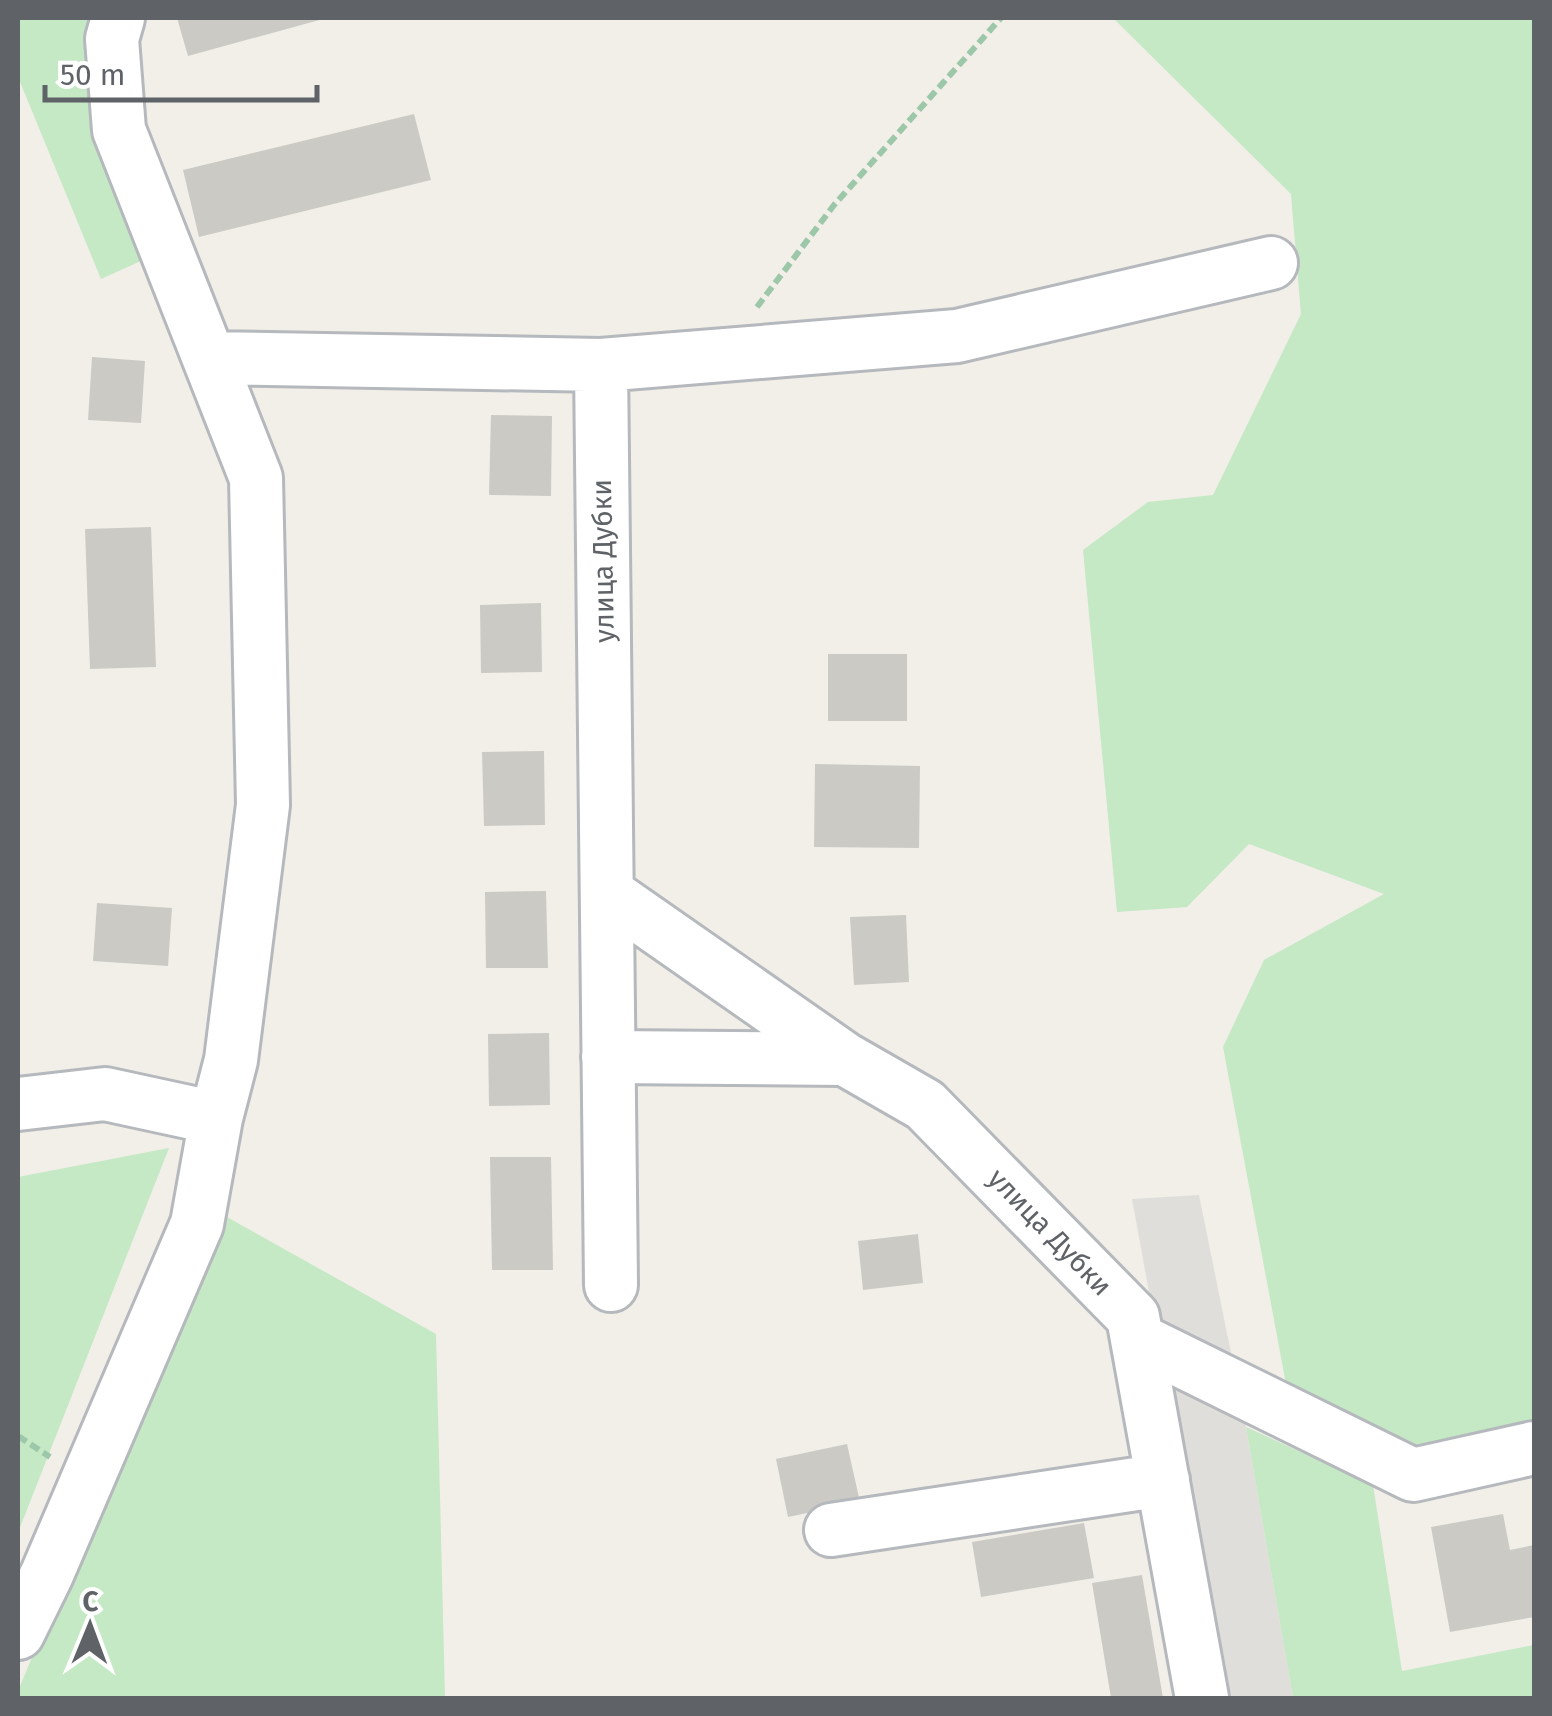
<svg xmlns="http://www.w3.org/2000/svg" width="1552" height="1716" viewBox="0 0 1552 1716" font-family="'Fira Sans',sans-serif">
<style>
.industrial{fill:#e0deda}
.green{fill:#c5e8c5}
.building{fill:#cccac5}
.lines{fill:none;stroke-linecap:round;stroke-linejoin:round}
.minor-casing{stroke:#b5b8bc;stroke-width:58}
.path{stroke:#9cc7a9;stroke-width:6;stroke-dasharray:10 5;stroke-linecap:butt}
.minor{stroke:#fff;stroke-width:52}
.labels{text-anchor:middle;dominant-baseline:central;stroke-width:8;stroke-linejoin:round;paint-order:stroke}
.street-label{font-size:28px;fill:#5f6368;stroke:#fff}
</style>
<rect width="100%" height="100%" fill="#f1efe8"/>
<path class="industrial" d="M1199,1195L1246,1427L1293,1698H1223L1132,1199Z"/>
<path class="green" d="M18,18H95L89,43L91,136L143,260L101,279L18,77Z
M1113,18H1534V1426L1428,1450L1286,1384L1223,1047L1264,960L1384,894L1249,844L1187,907L1117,912L1083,550L1148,502L1213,495L1301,314L1291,194Z
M169,1148L19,1530L18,1534V1177Z
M218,1212L436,1334L445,1698H18V1691Z
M1246,1427L1373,1485L1402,1671L1534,1645V1698H1293Z"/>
<path class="building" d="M177,18H323V19L188,56Z
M414,114L431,180L199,237L183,170Z
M92,357L145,361L141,423L88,420Z
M491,415L552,416L551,496L489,495Z
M151,527L156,667L90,669L85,529Z
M541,603L542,672L481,673L480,605Z
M828,654H907V721H828Z
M544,751L545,825L484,826L482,752Z
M815,764L920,766L919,848L814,847Z
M546,891L548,968H486L485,892Z
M97,903L172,908L168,966L93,961Z
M906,915L909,982L854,985L850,917Z
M549,1033L550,1105L489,1106L488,1034Z
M490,1157H551L553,1270H492Z
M918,1234L923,1283L863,1290L858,1241Z
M847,1444L860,1502L788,1517L776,1459Z
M1503,1514L1510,1550L1534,1545V1617L1450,1632L1431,1527Z
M1084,1523L1094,1578L981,1597L972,1542Z
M1142,1575L1163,1698H1111L1092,1583Z"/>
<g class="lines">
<g class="minor-casing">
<path id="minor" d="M209,358L601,365L957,336L1271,263
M601,365L611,1285
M607,893L845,1059
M608,1057L845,1059L925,1105L1133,1317L1202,1698
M18,1104L105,1094L216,1118
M1137,1339L1413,1475L1534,1448
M831,1530L1163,1480
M18,1633L47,1574L197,1224L216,1118L231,1060L263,805L256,478L119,130L112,39L118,18"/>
</g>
<path class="path" d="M757,307L834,205L1001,18
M18,1436L50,1457"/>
<use href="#minor" class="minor"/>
</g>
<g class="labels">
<g class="street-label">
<text transform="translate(603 561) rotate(-91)">улица Дубки</text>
<text transform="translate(1050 1232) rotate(46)">улица Дубки</text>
</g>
</g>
<rect width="1552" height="1716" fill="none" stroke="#5f6368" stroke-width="40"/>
<g transform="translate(90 1626) rotate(1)" stroke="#ffffff" stroke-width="8" paint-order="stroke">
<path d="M0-8L18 38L0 25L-18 38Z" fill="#5f6368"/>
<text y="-15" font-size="28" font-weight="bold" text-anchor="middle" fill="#5f6368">С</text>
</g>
<path d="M45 85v15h272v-15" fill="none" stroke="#5f6368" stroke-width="5"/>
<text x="60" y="85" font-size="30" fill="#5f6368" stroke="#ffffff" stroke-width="8" paint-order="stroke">50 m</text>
</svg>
